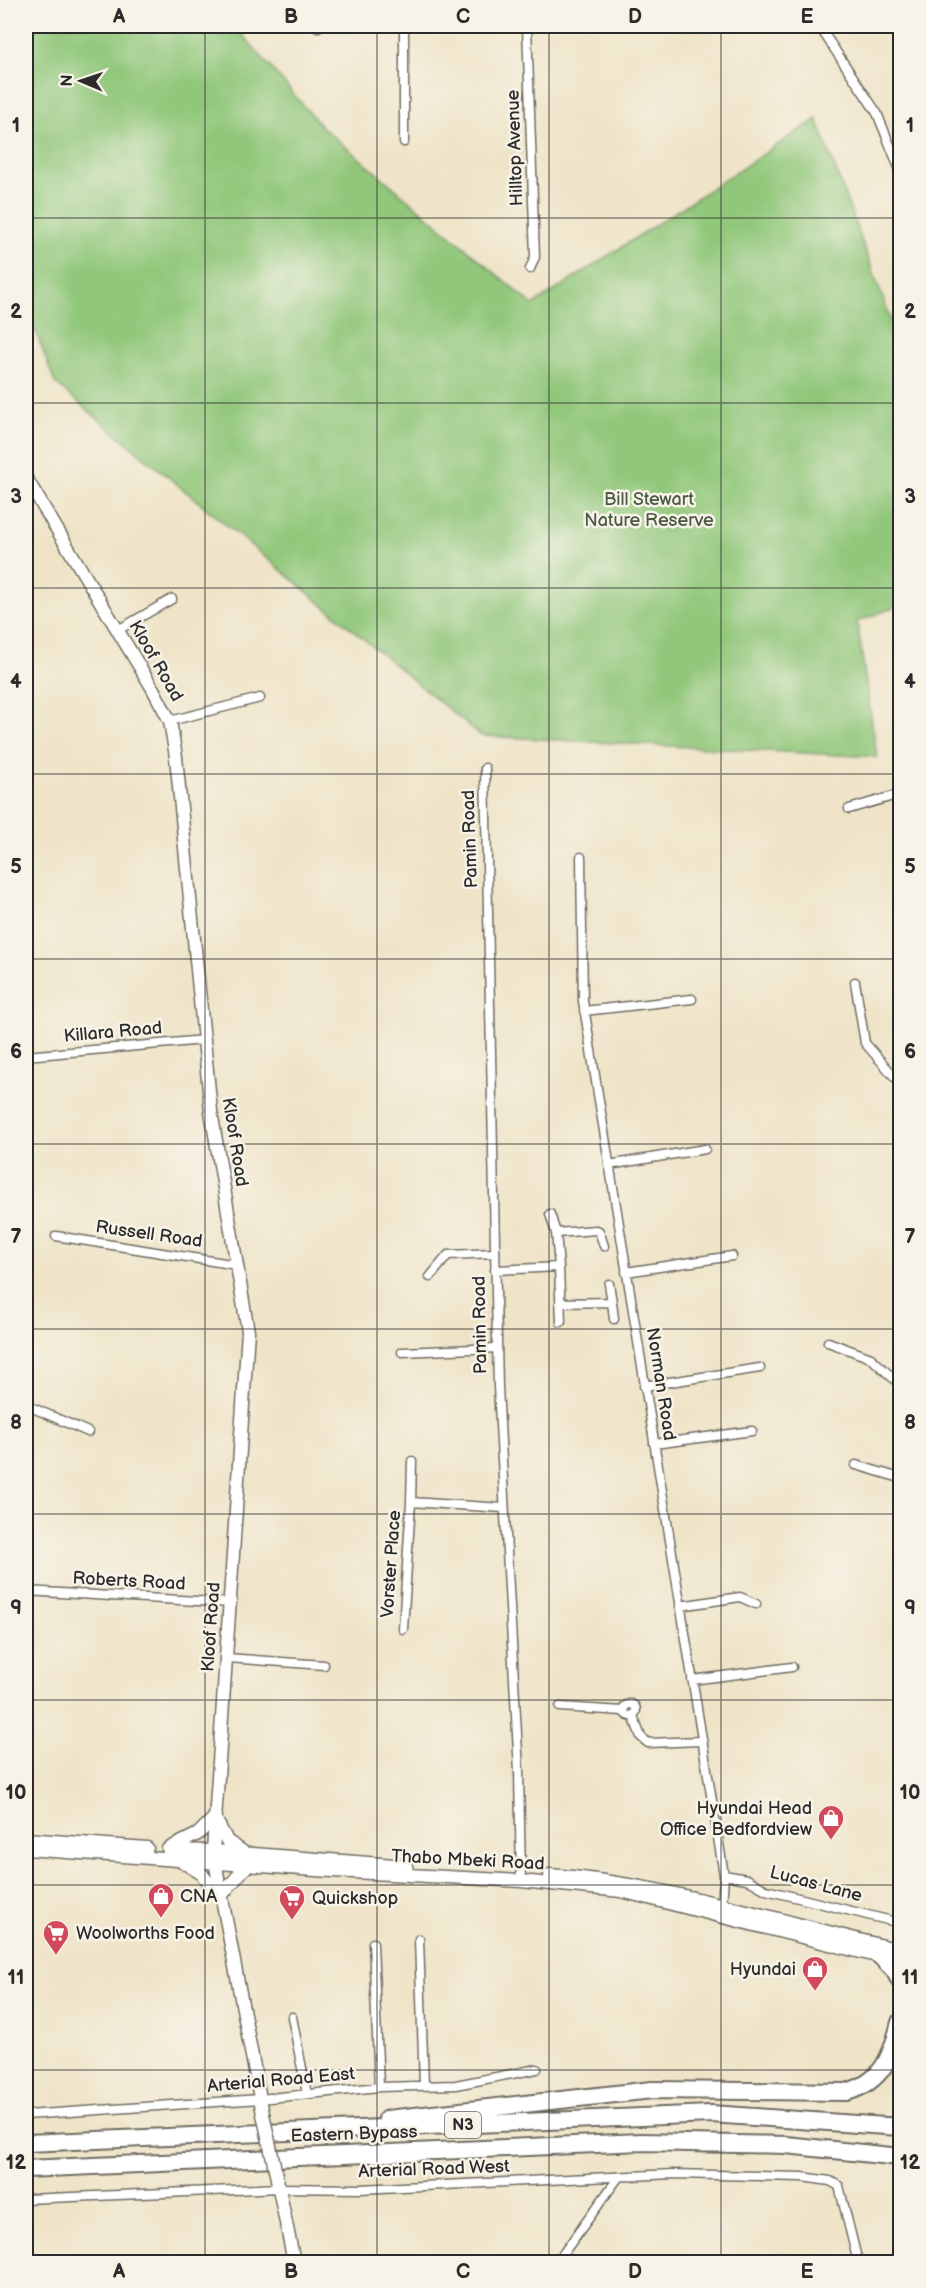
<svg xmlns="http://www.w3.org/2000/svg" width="926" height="2288" viewBox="0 0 926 2288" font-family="'Balsamiq Sans',sans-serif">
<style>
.green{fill:#91c77a;stroke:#5e7952;stroke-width:1.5}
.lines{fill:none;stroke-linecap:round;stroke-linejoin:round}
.minor-casing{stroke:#706c62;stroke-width:11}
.secondary-casing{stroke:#706c62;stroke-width:15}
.motorway-casing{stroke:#706c62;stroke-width:20}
.minor{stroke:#fff;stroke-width:8}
.secondary{stroke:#fff;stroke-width:12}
.motorway{stroke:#fff;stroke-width:16}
.secondary-bridge-casing{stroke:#706c62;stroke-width:15;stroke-linecap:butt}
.secondary-bridge{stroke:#fff;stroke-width:12}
.grid{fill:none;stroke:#2b2b2b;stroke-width:1.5;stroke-opacity:0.55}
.labels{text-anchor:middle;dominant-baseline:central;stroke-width:5;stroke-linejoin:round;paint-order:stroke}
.shield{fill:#f7f3e8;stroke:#686764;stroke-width:1.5}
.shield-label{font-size:16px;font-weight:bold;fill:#2b2b2b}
.street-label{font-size:18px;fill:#2b2b2b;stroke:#f7f3e8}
.park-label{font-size:18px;fill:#4a5a43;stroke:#f7f3e8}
.poi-label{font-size:18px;fill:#2b2b2b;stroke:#f7f3e8;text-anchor:start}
.neatline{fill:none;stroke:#2b2b2b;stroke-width:2}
.grid-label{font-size:20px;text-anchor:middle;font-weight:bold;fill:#2b2b2b}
</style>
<rect width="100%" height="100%" fill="#f7f3e8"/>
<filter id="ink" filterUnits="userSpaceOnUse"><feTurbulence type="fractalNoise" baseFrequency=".0167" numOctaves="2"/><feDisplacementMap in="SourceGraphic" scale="12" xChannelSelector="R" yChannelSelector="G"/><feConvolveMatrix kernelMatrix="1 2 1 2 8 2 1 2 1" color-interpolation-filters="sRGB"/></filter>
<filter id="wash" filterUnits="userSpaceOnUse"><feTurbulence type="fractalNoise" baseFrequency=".008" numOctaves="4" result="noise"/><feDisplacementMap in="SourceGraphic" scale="24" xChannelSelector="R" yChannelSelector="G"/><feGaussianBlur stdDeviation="1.35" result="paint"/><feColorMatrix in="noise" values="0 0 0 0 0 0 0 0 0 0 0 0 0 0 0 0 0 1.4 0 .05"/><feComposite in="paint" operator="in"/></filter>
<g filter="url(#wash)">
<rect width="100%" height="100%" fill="#efe4c8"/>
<path class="green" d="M26,26H235L321,126L533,305L817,119L900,345V605L857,622L877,757L481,736L55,383L26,305Z"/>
</g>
<g filter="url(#ink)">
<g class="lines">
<g class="minor-casing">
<path id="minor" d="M527,26L535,257L530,269
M819,26L877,113L900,170
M318,27L319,26
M404,142V26
M118,630L172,599
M170,721L260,698
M485,768L498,1387L519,1771L521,1881
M849,809L900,794
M581,857L583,1001L724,1875L722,1907
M855,982L865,1043L900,1083
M584,1011L692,999
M26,1056L204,1040
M609,1165L705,1149
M556,1233L596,1230L599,1231L604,1246
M56,1236L237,1265
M559,1267L561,1322
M495,1270L559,1267L556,1233L550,1214
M626,1272L732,1256
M430,1277L448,1255L495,1253
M612,1302L614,1319
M560,1303L612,1302L609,1284
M828,1342L871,1358L895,1380L900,1381
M402,1352L497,1348
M644,1386L760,1368
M26,1405L88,1432
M654,1444L752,1431
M856,1465L900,1478
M411,1502L412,1461
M26,1591L231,1603
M680,1606L740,1597L756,1604
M403,1629L411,1502L503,1508
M227,1658L324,1665
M692,1680L792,1667
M624 1710a6 6 0 1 1 12 0a6 6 0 1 1-12 0Z
M560,1707L623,1711
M633,1716L641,1737L648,1743L701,1741
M724,1875L747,1879L766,1890L900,1923
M419,1939L424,2085
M373,1943L379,2087
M292,2017L307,2094
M26,2115L260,2099L379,2087L456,2085L537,2069
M26,2199L279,2188L360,2189L673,2174L802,2177L830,2181L839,2186L858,2262
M557,2262L618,2178"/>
</g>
<g class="secondary-casing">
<path id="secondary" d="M26,478L153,689L170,721L176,757L211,1111L248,1331L213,1851L263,2114
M216,1820L227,1841L243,1852
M26,1839L147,1848
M26,1849L315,1870L521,1881L621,1891L900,1962
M168,1849L198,1834L216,1816
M170,1850L213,1851L407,1866
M181,1861L201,1873L218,1895
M550,1875C670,1884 784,1923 900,1950
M220,1897L243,1870L251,1864
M275,2169L294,2262"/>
</g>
<g class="motorway-casing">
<path id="motorway" d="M880,1956L894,1970L900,1981
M387,2119L652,2090L846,2092C882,2083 892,2056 900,2022
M26,2143L711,2114L900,2127
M26,2169L641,2142L786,2145L900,2157"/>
</g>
<use href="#minor" class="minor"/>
<use href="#secondary" class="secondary"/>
<use href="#motorway" class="motorway"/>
<g class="secondary-bridge-casing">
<path id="secondary-bridge" d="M263,2114L275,2169"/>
</g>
<use href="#secondary-bridge" class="secondary-bridge"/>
</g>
</g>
<path class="grid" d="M205,26V2262M377,26V2262M549,26V2262M721,26V2262M26,218H900M26,403H900M26,588H900M26,774H900M26,959H900M26,1144H900M26,1329H900M26,1514H900M26,1700H900M26,1885H900M26,2070H900"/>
<defs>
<g id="shop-pin" transform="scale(1.35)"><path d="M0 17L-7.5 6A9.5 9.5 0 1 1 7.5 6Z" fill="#d1495b" stroke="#f7f3e8"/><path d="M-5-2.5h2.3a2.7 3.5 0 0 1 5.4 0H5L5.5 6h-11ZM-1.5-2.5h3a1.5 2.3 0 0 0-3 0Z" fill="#fff"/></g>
<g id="supermarket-pin" transform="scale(1.35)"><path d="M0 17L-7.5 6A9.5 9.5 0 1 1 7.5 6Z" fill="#d1495b" stroke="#f7f3e8"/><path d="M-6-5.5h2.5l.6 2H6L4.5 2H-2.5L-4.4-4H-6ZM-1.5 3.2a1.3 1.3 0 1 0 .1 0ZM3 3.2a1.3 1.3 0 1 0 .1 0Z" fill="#fff"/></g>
</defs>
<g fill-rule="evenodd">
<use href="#shop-pin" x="831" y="1818"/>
<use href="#shop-pin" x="161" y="1896"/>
<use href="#supermarket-pin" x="292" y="1898"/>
<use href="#supermarket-pin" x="56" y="1933"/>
<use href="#shop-pin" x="815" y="1969"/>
</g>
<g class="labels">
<rect class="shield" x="445" y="2112" width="36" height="26" rx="4.5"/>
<g class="shield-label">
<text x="463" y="2125">N3</text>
</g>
<g class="street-label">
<text transform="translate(515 148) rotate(-92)">Hilltop Avenue</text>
<text transform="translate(156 661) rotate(60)">Kloof Road</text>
<text transform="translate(470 839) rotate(-92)">Pamin Road</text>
<text transform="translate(113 1032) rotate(-5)">Killara Road</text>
<text transform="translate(235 1142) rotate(81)">Kloof Road</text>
<text transform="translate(149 1234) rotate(8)">Russell Road</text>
<text transform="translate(480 1325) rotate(-91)">Pamin Road</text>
<text transform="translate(661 1384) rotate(81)">Norman Road</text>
<text transform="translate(391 1564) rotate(-86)">Vorster Place</text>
<text transform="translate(129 1581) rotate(3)">Roberts Road</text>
<text transform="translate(211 1627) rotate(-86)">Kloof Road</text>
<text transform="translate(468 1860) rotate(3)">Thabo Mbeki Road</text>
<text transform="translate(816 1884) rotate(15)">Lucas Lane</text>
<text transform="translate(281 2080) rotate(-5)">Arterial Road East</text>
<text transform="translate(354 2134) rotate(-2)">Eastern Bypass</text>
<text transform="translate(434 2169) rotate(-2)">Arterial Road West</text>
</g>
<g class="park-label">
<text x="649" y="499">Bill Stewart<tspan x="649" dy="21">Nature Reserve</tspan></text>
</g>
<g class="poi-label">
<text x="812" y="1808" text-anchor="end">Hyundai Head<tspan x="812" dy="21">Office Bedfordview</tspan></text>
<text x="180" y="1896">CNA</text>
<text x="312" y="1898">Quickshop</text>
<text x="76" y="1933">Woolworths Food</text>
<text x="796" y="1969" text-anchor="end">Hyundai</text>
</g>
</g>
<rect width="926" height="2288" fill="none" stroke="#f7f3e8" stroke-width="66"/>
<g transform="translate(81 81) rotate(272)" stroke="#f7f3e8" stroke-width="4.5" paint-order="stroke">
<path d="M0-4.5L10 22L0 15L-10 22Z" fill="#2b2b2b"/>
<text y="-9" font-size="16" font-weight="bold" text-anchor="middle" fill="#2b2b2b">N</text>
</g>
<rect x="33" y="33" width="860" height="2222" class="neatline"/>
<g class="grid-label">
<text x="119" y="23">A</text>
<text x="291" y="23">B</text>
<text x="463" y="23">C</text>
<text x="635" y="23">D</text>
<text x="807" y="23">E</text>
<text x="16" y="132">1</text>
<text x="910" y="132">1</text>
<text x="16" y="318">2</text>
<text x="910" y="318">2</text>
<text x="16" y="503">3</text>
<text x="910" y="503">3</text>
<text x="16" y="688">4</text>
<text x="910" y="688">4</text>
<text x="16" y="873">5</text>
<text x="910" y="873">5</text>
<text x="16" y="1058">6</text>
<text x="910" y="1058">6</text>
<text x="16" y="1243">7</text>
<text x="910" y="1243">7</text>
<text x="16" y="1429">8</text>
<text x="910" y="1429">8</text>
<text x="16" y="1614">9</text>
<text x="910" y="1614">9</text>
<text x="16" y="1799">10</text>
<text x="910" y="1799">10</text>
<text x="16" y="1984">11</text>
<text x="910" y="1984">11</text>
<text x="16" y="2169">12</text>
<text x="910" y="2169">12</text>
<text x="119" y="2278">A</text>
<text x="291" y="2278">B</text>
<text x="463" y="2278">C</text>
<text x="635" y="2278">D</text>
<text x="807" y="2278">E</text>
</g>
</svg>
